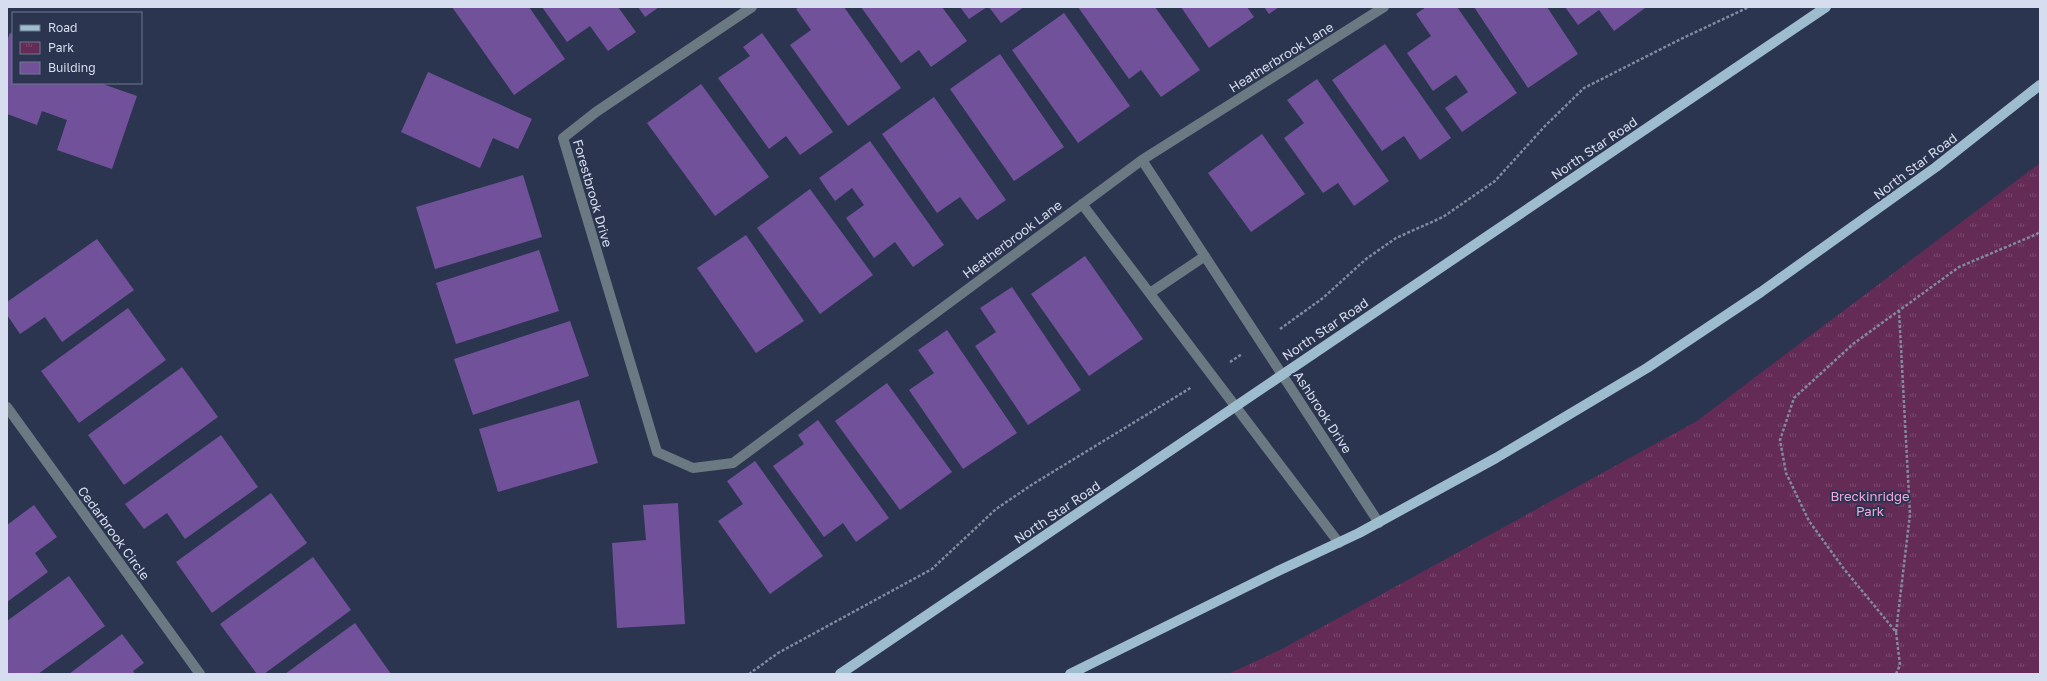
<svg xmlns="http://www.w3.org/2000/svg" width="2047" height="681" viewBox="0 0 2047 681" font-family="'Golos Text',sans-serif">
<style>
.park{fill:url(#park-tufts)}
.building{fill:#72519b}
.lines{fill:none;stroke-linecap:round;stroke-linejoin:round}
.path{stroke:#818a9f;stroke-width:2.5;stroke-dasharray:3 2;stroke-linecap:butt}
.minor{stroke:#6b7982;stroke-width:10}
.major{stroke:#9dbccd;stroke-width:10}
.labels{text-anchor:middle;dominant-baseline:central;stroke-width:4;stroke-linejoin:round;paint-order:stroke}
.street-label{font-size:13px;fill:#d6ddee;stroke:#2b354f}
.park-label{font-size:13px;fill:#f5a5df;stroke:#2b354f}
</style>
<defs>
<pattern id="park-tufts" width="24" height="20" patternUnits="userSpaceOnUse"><rect width="24" height="20" fill="#642b56"/><path d="M3 7l-1-3M5 7V3M7 7l1-3M15 17l-1-3M17 17v-4M19 17l1-3" fill="none" stroke="#79496f"/></pattern>
</defs>
<rect width="100%" height="100%" fill="#2b354f"/>
<path class="park" d="M2040,163V674H1228L1280,650L1697,421Z"/>
<path class="building" d="M452,7H529L565,59L514,95Z
M542,7H618L636,32L608,51L590,26L567,42Z
M638,7H659L645,17Z
M799,7H844L901,88L848,126L790,45L811,30L796,9Z
M861,7H942L967,41L931,67L919,50L901,63Z
M960,7H987L969,19Z
M989,7H1024L1001,23Z
M1078,7H1155L1200,70L1161,97L1141,70L1129,79Z
M1181,7H1247L1254,17L1209,48Z
M1264,7H1279L1269,14Z
M1426,7H1457L1517,93L1462,132L1445,108L1468,92L1456,75L1433,91L1407,53L1431,36L1416,14Z
M1474,7H1547L1578,54L1528,88Z
M1565,7H1644L1645,8L1614,31L1599,10L1578,25Z
M1064,13L1130,106L1078,143L1012,50Z
M10,33L13,34V83H100L137,96L112,169L57,150L67,120L42,111L37,125L7,114V41Z
M762,33L833,132L800,155L786,136L769,149L718,78L750,56L743,47Z
M1385,44L1451,138L1420,160L1404,136L1382,151L1332,80Z
M1000,54L1064,147L1014,181L950,89Z
M428,72L532,119L518,149L493,138L480,168L401,132Z
M1317,79L1389,181L1354,206L1338,183L1323,193L1284,138L1304,123L1287,100Z
M701,84L769,177L715,216L647,123Z
M934,97L1006,200L977,220L960,197L937,213L882,134Z
M1262,134L1305,194L1251,232L1208,173Z
M870,141L944,245L913,267L895,242L874,258L846,218L864,205L852,188L835,201L819,178Z
M523,175L542,237L435,269L416,207Z
M810,189L873,275L820,314L757,228Z
M746,235L804,321L756,353L697,268Z
M97,239L134,290L62,342L45,317L20,334L7,315V302Z
M539,250L559,311L456,344L436,283Z
M1085,256L1143,339L1089,376L1031,294Z
M1012,287L1081,390L1028,425L975,346L996,332L980,308Z
M128,308L166,360L79,423L41,371Z
M570,321L589,376L473,415L454,359Z
M947,330L1017,433L963,469L909,390L934,373L918,350Z
M182,367L218,417L124,485L88,435Z
M887,383L952,472L900,510L835,421Z
M579,400L598,463L498,492L479,429Z
M818,420L889,518L856,542L843,523L824,537L773,466L804,444L798,435Z
M221,435L258,487L185,539L167,513L144,529L125,504Z
M755,461L823,556L770,594L718,521L743,504L727,481Z
M271,493L307,543L212,613L176,562Z
M678,503L685,624L617,628L612,543L646,540L643,505Z
M34,505L57,537L35,553L48,572L7,602V525Z
M313,557L351,610L264,674H257L220,624Z
M69,576L105,626L38,674H9L7,671V621Z
M355,623L391,674H285Z
M122,634L144,663L133,671L135,674H69Z"/>
<g class="lines">
<path class="path" d="M1280,329L1323,298L1366,259L1396,238L1443,217L1495,181L1545,126L1584,88L1683,38L1749,7
M1230,362L1242,354
M1896,632L1910,514L1899,311
M749,674L778,653L932,569L996,509L1033,484L1192,387
M1896,674L1900,665L1896,632L1844,569L1809,521L1786,473L1780,440L1794,398L1853,344L1959,267L2037,234L2040,230"/>
<path class="minor" d="M752,7L596,112L563,138L657,452L693,468L733,463L1142,160L1384,7
M1142,160L1379,523
M1082,204L1339,543
M1150,293L1205,256
M7,407L200,674"/>
<path class="major" d="M840,674L1826,7
M1070,674L1278,571L1359,533L1496,458L1647,368L1761,292L1936,167L2040,85"/>
</g>
<g class="labels">
<g class="street-label">
<text transform="translate(1281 57) rotate(-32)">Heatherbrook Lane</text>
<text transform="translate(1594 148) rotate(-34)">North Star Road</text>
<text transform="translate(1915 166) rotate(-37)">North Star Road</text>
<text transform="translate(593 193) rotate(74)">Forestbrook Drive</text>
<text transform="translate(1012 239) rotate(-37)">Heatherbrook Lane</text>
<text transform="translate(1325 329) rotate(-34)">North Star Road</text>
<text transform="translate(1323 412) rotate(57)">Ashbrook Drive</text>
<text transform="translate(1057 512) rotate(-34)">North Star Road</text>
<text transform="translate(114 533) rotate(54)">Cedarbrook Circle</text>
</g>
<g class="park-label">
<text x="1870" y="496">Breckinridge<tspan x="1870" dy="15">Park</tspan></text>
</g>
</g>
<rect width="2047" height="681" fill="none" stroke="#d6ddee" stroke-width="16"/>
<rect x="12" y="12" width="130" height="72" fill="#2b354f" stroke="#6f788f"/>
<rect x="20" y="25" width="20" height="6" fill="#9dbccd" stroke="#6f788f"/>
<text x="48" y="32" font-size="12" fill="#d6ddee">Road</text>
<rect x="20" y="42" width="20" height="12" fill="url(#park-tufts)" stroke="#6f788f"/>
<text x="48" y="52" font-size="12" fill="#d6ddee">Park</text>
<rect x="20" y="62" width="20" height="12" fill="#72519b" stroke="#6f788f"/>
<text x="48" y="72" font-size="12" fill="#d6ddee">Building</text>
</svg>
